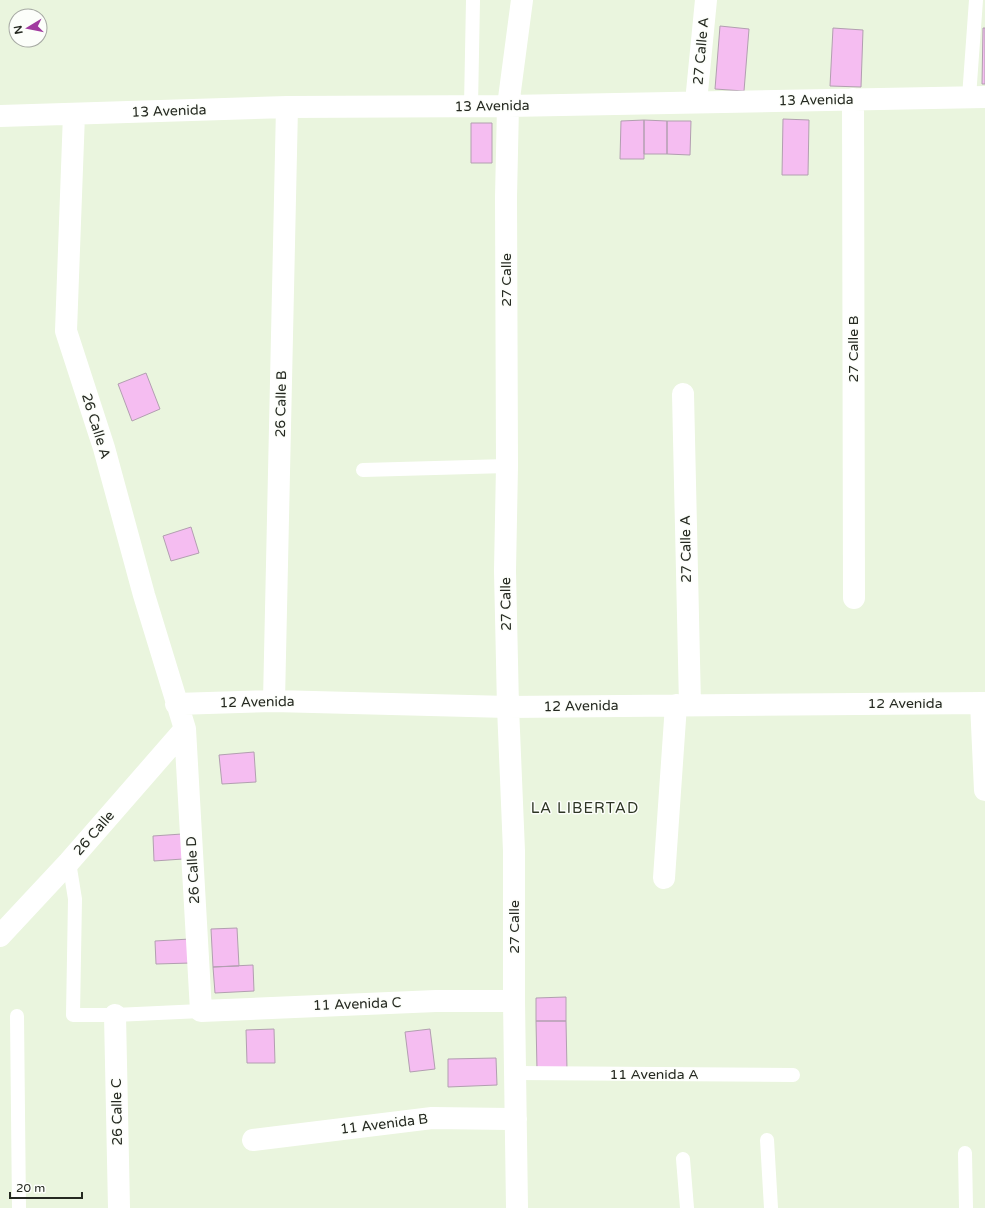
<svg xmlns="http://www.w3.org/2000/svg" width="985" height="1208" viewBox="0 0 985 1208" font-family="'Varela Round',sans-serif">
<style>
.building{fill:#f5bdf1;stroke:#b29fb0}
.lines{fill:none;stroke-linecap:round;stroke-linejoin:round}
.lane{stroke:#fff;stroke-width:14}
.street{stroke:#fff;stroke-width:22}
.labels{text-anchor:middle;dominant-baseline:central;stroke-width:3;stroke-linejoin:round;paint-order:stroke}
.street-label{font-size:14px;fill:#252921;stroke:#fcfefa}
.neighbourhood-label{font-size:15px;letter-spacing:1px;fill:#2d3524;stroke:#fcfefa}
</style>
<rect width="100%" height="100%" fill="#eaf5de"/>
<path class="building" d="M720,26L749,29L744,91L715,89Z
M833,28L863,30L861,87L830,86Z
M983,28H985V84H982Z
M783,119L809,120L808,175H782Z
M644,120L667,121V154H644Z
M644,120V159H620L621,121Z
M667,121H691L690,155L667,154Z
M471,123H492V163H471Z
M146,373L160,409L132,421L118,384Z
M191,527L199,553L171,561L163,536Z
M254,752L256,782L222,784L219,755Z
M182,834L183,859L154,861L153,836Z
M237,928L239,966L213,967L211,929Z
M190,939L191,963L156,964L155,941Z
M253,965L254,991L215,993L213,967Z
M566,997V1021H536V998Z
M536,1021H566L567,1070H537Z
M274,1029L275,1063H247L246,1030Z
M430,1029L435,1069L410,1072L405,1032Z
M496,1058L497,1085L448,1087V1059Z"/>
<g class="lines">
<path class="lane" d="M969,97L976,0
M471,106L473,0
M363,470L507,466
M69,862L75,899L73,1015H115L201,1011
M17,1016L19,1208
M515,1073L793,1075
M767,1140L771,1208
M965,1153L966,1208
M683,1159L687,1208"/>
<path class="street" d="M853,99L854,598
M696,102L706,0
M74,114L66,331L104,448L144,595L185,729L201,1011L436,1001H514
M0,116L287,107L508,106L985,97
M683,394L690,705
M274,701L287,107
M981,703L985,790
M176,704L274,701L508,707L985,703
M664,878L676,705
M0,936L69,862L185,729
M115,1015L119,1208
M253,1140L432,1118L516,1119
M517,1208L514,1001V851L508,707L505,571L507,466L506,197L508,106L522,0"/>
</g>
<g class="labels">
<g class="street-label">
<text transform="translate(701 51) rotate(-85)">27 Calle A</text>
<text transform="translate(816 100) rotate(-1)">13 Avenida</text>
<text transform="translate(492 106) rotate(-1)">13 Avenida</text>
<text transform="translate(169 111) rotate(-2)">13 Avenida</text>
<text transform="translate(506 280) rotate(-90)">27 Calle</text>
<text transform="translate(853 349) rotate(-90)">27 Calle B</text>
<text transform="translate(281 404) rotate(-89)">26 Calle B</text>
<text transform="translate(96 426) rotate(73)">26 Calle A</text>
<text transform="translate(686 549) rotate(-91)">27 Calle A</text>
<text transform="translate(506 604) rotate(-91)">27 Calle</text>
<text transform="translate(257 702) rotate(-1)">12 Avenida</text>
<text x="905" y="703">12 Avenida</text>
<text transform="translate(581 706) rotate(-1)">12 Avenida</text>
<text transform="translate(94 833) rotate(-49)">26 Calle</text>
<text transform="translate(193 870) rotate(-93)">26 Calle D</text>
<text transform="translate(514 927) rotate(-90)">27 Calle</text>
<text transform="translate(357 1004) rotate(-2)">11 Avenida C</text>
<text x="654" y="1074">11 Avenida A</text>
<text transform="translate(117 1112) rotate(-91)">26 Calle C</text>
<text transform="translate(384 1124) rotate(-7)">11 Avenida B</text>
</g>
<g class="neighbourhood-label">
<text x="585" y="808">LA LIBERTAD</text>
</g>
</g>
<g transform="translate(28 28) rotate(260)"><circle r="19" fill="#fcfefa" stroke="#a6a9a3"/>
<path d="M0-3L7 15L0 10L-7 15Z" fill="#a13b9f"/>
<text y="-6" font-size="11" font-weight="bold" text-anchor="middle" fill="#252921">N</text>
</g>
<path d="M10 1192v6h72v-6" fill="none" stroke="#252921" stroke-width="2"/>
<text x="16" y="1192" font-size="12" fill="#252921" stroke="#fcfefa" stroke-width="3" paint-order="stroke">20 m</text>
</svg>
